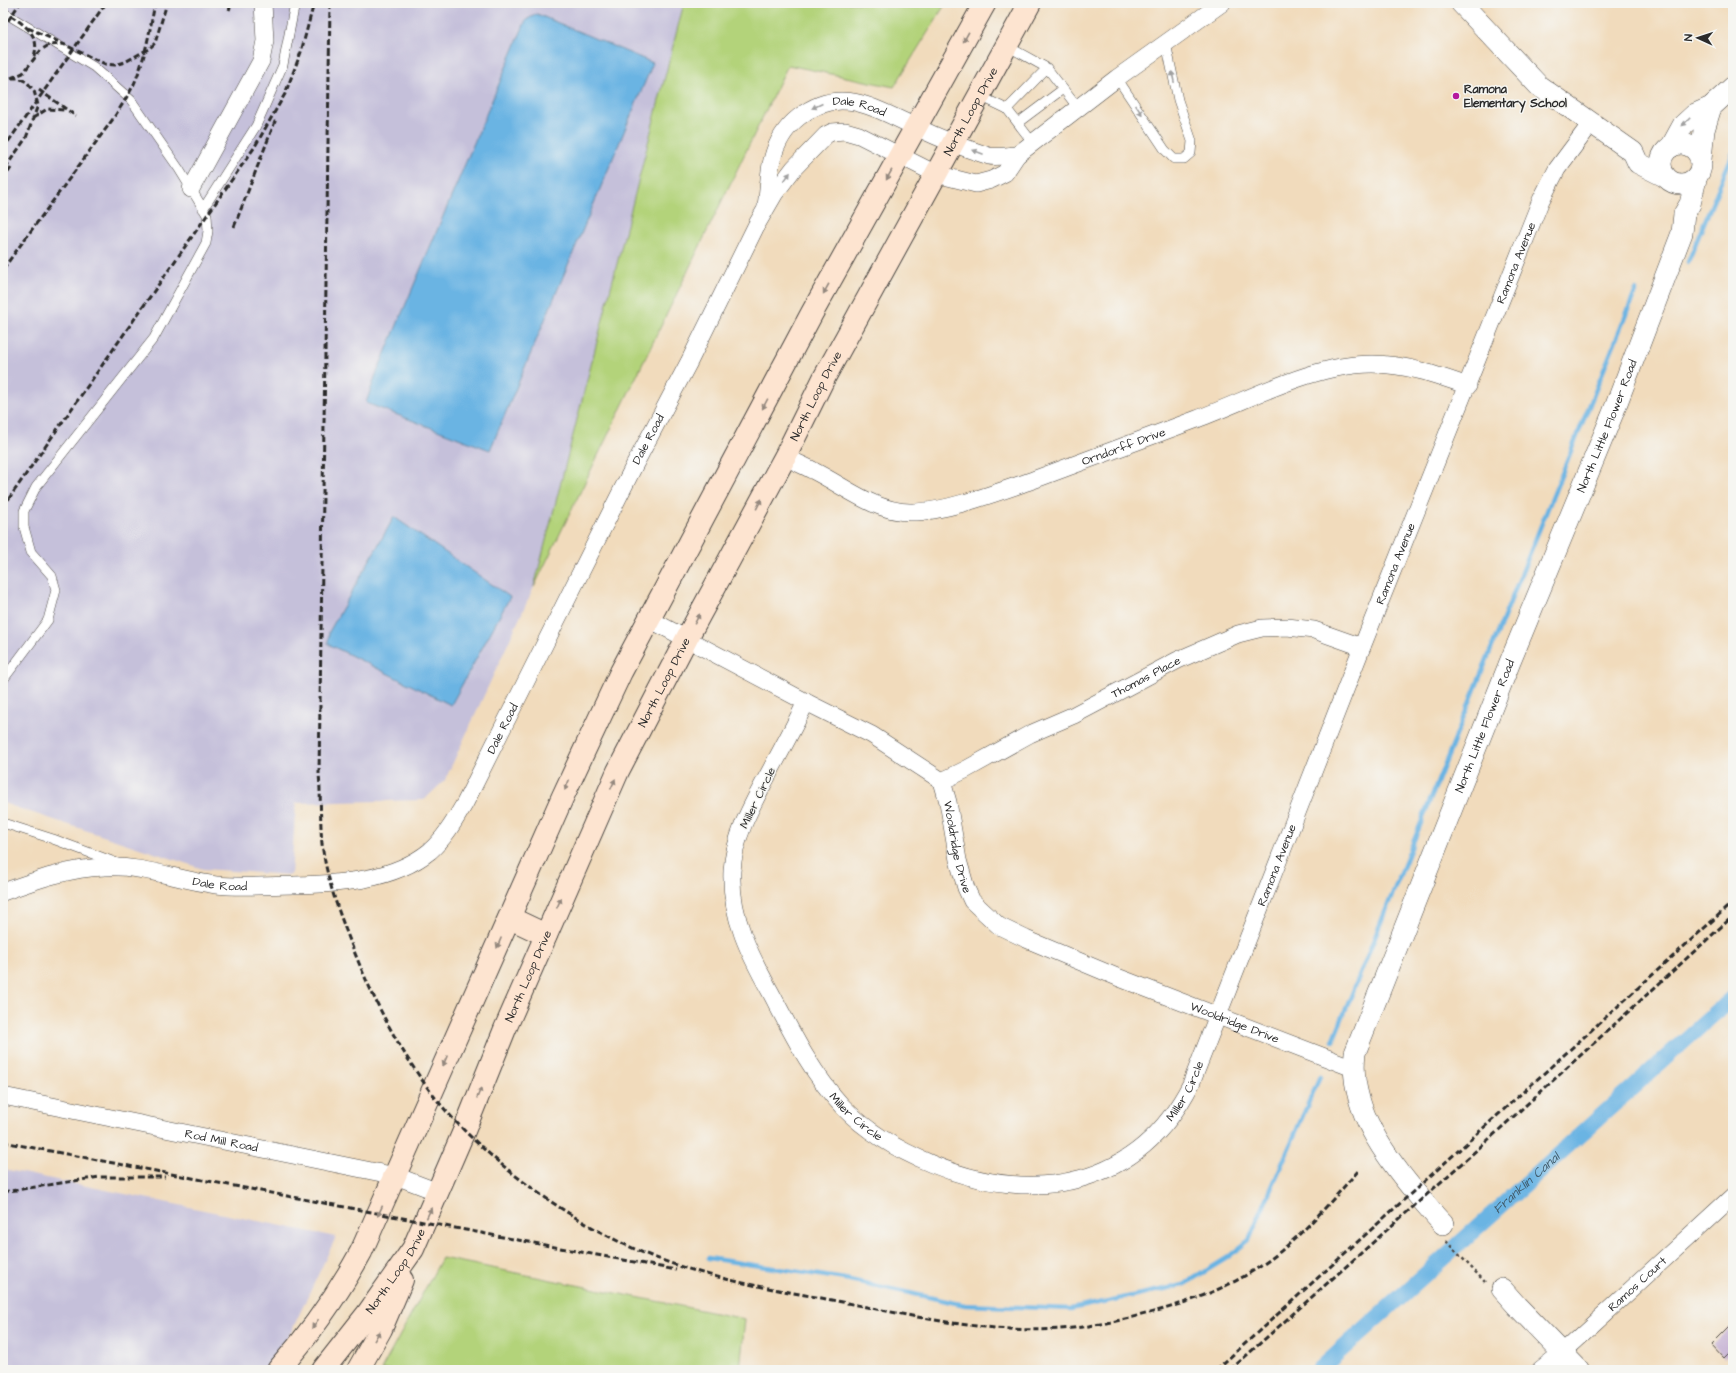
<svg xmlns="http://www.w3.org/2000/svg" width="1736" height="1373" viewBox="0 0 1736 1373" font-family="'Architects Daughter',sans-serif">
<style>
.industrial{fill:#c5c0da}
.green{fill:#b3d37a;stroke:#6f7f52}
.water{fill:#6bb4e3;stroke:#4b7087}
.lines{fill:none;stroke-linecap:round;stroke-linejoin:round}
.stream{stroke:#6bb4e3;stroke-width:4.5}
.canal{stroke:#6bb4e3;stroke-width:16}
.building{fill:#bca3cd}
.service-casing{stroke:#494541;stroke-width:10}
.minor-casing{stroke:#494541;stroke-width:18}
.tertiary-casing{stroke:#494541;stroke-width:22}
.secondary-casing{stroke:#494541;stroke-width:24}
.path{stroke:#494541;stroke-width:2.5;stroke-dasharray:3 3;stroke-linecap:butt}
.service{stroke:#fff;stroke-width:9}
.minor{stroke:#fff;stroke-width:17}
.tertiary{stroke:#fff;stroke-width:21}
.secondary{stroke:#fde4d0;stroke-width:22}
.rail{stroke:#2b2b2b;stroke-width:3;stroke-dasharray:6 3;stroke-linecap:butt}
.oneway{fill:#94887e}
.oneway2{fill:#a0a0a0}
.poi-dot{fill:#b5179e;stroke:#f6f6f2;stroke-width:1.5}
.labels{text-anchor:middle;dominant-baseline:central;stroke-width:3;stroke-linejoin:round;paint-order:stroke}
.poi-label{font-size:12px;font-weight:bold;fill:#2b2b2b;stroke:#f6f6f2;text-anchor:start}
.street-label{font-size:12px;fill:#2b2b2b;stroke:#f6f6f2}
.water-label{font-size:13px;font-style:italic;fill:#415b6b;stroke:#f6f6f2}
</style>
<rect width="100%" height="100%" fill="#f6f6f2"/>
<filter id="ink" filterUnits="userSpaceOnUse"><feTurbulence type="fractalNoise" baseFrequency=".025" numOctaves="2"/><feDisplacementMap in="SourceGraphic" scale="8" xChannelSelector="R" yChannelSelector="G"/><feConvolveMatrix kernelMatrix="1 2 1 2 8 2 1 2 1" color-interpolation-filters="sRGB"/></filter>
<filter id="wash" filterUnits="userSpaceOnUse"><feTurbulence type="fractalNoise" baseFrequency=".012" numOctaves="4" result="noise"/><feDisplacementMap in="SourceGraphic" scale="16" xChannelSelector="R" yChannelSelector="G"/><feGaussianBlur stdDeviation="0.9" result="paint"/><feColorMatrix in="noise" values="0 0 0 0 0 0 0 0 0 0 0 0 0 0 0 0 0 1.4 0 .05"/><feComposite in="paint" operator="in"/></filter>
<g filter="url(#wash)">
<rect width="100%" height="100%" fill="#f1dbbc"/>
<path class="industrial" d="M3,3H684L534,587L445,780L424,800L296,803L291,875L203,869L3,803Z
M3,1169L336,1237L273,1370H3Z"/>
<path class="green" d="M684,3H946L894,87L788,65L534,587Z
M442,1258L745,1319L740,1370H381Z"/>
<path class="water" d="M537,14L653,63L490,450L366,403L375,377L526,20Z
M394,517L510,597L451,705L328,644L329,632Z"/>
<g class="lines">
<path class="stream" d="M1688,262L1733,153
M1333,1041L1636,290
M708,1258L845,1279L965,1305L1071,1309L1183,1285L1227,1258L1249,1240L1320,1076"/>
<path class="canal" id="s1" d="M1319,1370L1733,997"/>
</g>
<g id="blocks">
<path class="building" d="M1733,1324V1349L1724,1358L1712,1345Z"/>
</g>
</g>
<g filter="url(#ink)">
<use href="#blocks" fill-opacity="0" stroke="#494541" stroke-width="1"/>
<g class="lines">
<g class="service-casing">
<path id="service" d="M3,12L94,67L131,100L179,169L207,215L208,231L206,243L154,338L36,487L24,511V527L31,552L52,576L56,590L48,620L3,680
M1007,46L1047,68L1078,108
M1117,78L1165,150L1174,159H1184L1191,153L1192,141L1178,100L1166,43
M980,96L1007,109L1033,143
M1007,109L1047,68
M1019,122L1063,89
M203,209L256,126L283,65L295,3
M3,823L53,839L117,863"/>
</g>
<g class="minor-casing">
<g id="minor">
<path d="M191,189L261,61L265,41L263,3"/>
<path id="s2" d="M766,205C769,190 768,175 772,160C776,144 785,128 799,117C840,84 875,109 916,127C937,137 967,149 989,156C997,158 1008,155 1017,155"/>
<path id="s3" d="M785,457C795,462 805,466 814,471C844,486 875,512 910,512C943,513 1001,491 1033,480C1087,460 1142,440 1197,419C1251,399 1314,364 1372,364C1406,364 1437,375 1468,386"/>
<path id="s4" d="M649,619L806,702L872,735L942,781L948,802L958,860L966,888L972,901L999,926L1026,939L1117,977L1353,1068"/>
<path id="s5" d="M806,702C794,727 781,751 768,775C752,805 734,836 732,871C730,917 750,955 771,993C792,1033 811,1072 842,1106C866,1131 900,1151 932,1164C1034,1206 1138,1188 1191,1084L1362,647L1541,200L1557,169L1592,122"/>
<path id="s6" d="M942,781L965,770L1030,734L1074,715L1178,660L1238,634L1262,628L1287,627L1314,630L1362,647"/>
<path id="s7" d="M3,892C36,880 70,868 105,867C143,865 178,880 216,885C242,888 268,885 294,885C339,884 393,881 430,851C445,838 455,820 465,803L635,464L689,362L757,224L775,193L794,168L826,135L832,132L845,131L859,135L936,174L976,184L991,180L1005,173L1017,155L1117,78L1222,3"/>
<path id="s8" d="M3,1096L396,1176L438,1192"/>
<path id="s9" d="M1540,1370L1563,1352L1733,1196"/>
</g>
</g>
<g class="tertiary-casing">
<g id="tertiary">
<path d="M1461,3L1539,86L1633,152L1638,163L1666,177"/>
<circle cx="1681" cy="164" r="20"/>
<path d="M1671,147L1683,125L1695,114L1711,107L1733,87"/>
<path d="M1701,159L1704,130L1711,107"/>
<path id="s10" d="M1443,1224C1435,1216 1428,1207 1421,1199C1387,1159 1348,1108 1355,1053L1510,662L1613,413L1682,233L1684,214L1690,204L1696,179"/>
<path d="M1502,1289L1517,1306L1579,1370"/>
</g>
</g>
<g class="secondary-casing">
<g id="secondary">
<path d="M510,918L546,935"/>
<path d="M278,1370C310,1334 338,1294 361,1252L563,796L621,672L812,313L985,3"/>
<path id="s11" d="M323,1370L368,1313L413,1249L464,1131L505,1029L618,771L687,638L785,457L824,378L1030,3"/>
<path d="M358,1370L381,1329L402,1280"/>
</g>
</g>
<path class="path" d="M1446,1241L1485,1282"/>
<use href="#service" class="service"/>
<use href="#minor" class="minor"/>
<use href="#tertiary" class="tertiary"/>
<use href="#secondary" class="secondary"/>
<path class="rail" d="M330,3L319,774C321,797 320,821 322,844C327,881 340,916 354,951C374,1001 398,1048 430,1091C479,1157 575,1226 651,1256C714,1281 782,1290 847,1303C926,1319 1009,1338 1089,1326C1114,1322 1139,1316 1164,1309C1204,1297 1243,1281 1276,1255C1307,1230 1333,1199 1359,1170
M229,10L232,3
M3,11C20,22 42,33 34,56
M3,28L20,3
M28,28L61,43
M11,78L23,73L41,50L49,45L63,44L105,64L115,65L125,62L150,48L155,43L167,3
M3,81L11,78H18L27,82L34,91L38,105L26,138L3,171
M39,90L76,116
M33,118L47,109L64,110
M3,149L106,3
M3,180L11,168
M234,227L276,119
M3,269L113,119C120,108 128,96 134,84C145,59 150,30 155,3
M3,507L254,148L285,94L301,52L314,3
M3,1142L676,1270
M3,1192L100,1177H165
M1216,1370L1733,902
M1230,1370L1489,1139L1733,916"/>
</g>
<defs><path id="oneway-solid" d="M-6-.8H1V-3.2L6.5 0L1 3.2V.8H-6Z"/></defs>
<g class="oneway">
<use href="#oneway-solid" transform="translate(966 37) rotate(119)"/>
<use href="#oneway-solid" transform="translate(889 175) rotate(119)"/>
<use href="#oneway-solid" transform="translate(826 289) rotate(119)"/>
<use href="#oneway-solid" transform="translate(765 404) rotate(118)"/>
<use href="#oneway-solid" transform="translate(759 504) rotate(-62)"/>
<use href="#oneway-solid" transform="translate(697 619) rotate(-62)"/>
<use href="#oneway-solid" transform="translate(613 784) rotate(-66)"/>
<use href="#oneway-solid" transform="translate(567 785) rotate(114)"/>
<use href="#oneway-solid" transform="translate(559 903) rotate(-66)"/>
<use href="#oneway-solid" transform="translate(499 943) rotate(113)"/>
<use href="#oneway-solid" transform="translate(445 1061) rotate(113)"/>
<use href="#oneway-solid" transform="translate(479 1093) rotate(-68)"/>
<use href="#oneway-solid" transform="translate(380 1211) rotate(115)"/>
<use href="#oneway-solid" transform="translate(429 1213) rotate(-65)"/>
<use href="#oneway-solid" transform="translate(315 1324) rotate(126)"/>
<use href="#oneway-solid" transform="translate(377 1336) rotate(-60)"/>
</g>
<g class="oneway2">
<use href="#oneway-solid" transform="translate(1173 77) rotate(-102)"/>
<use href="#oneway-solid" transform="translate(817 106) rotate(156)"/>
<use href="#oneway-solid" transform="translate(1139 110) rotate(56)"/>
<use href="#oneway-solid" transform="translate(1686 122) rotate(135)"/>
<use href="#oneway-solid" transform="translate(978 152) rotate(-159)"/>
<use href="#oneway-solid" transform="translate(787 177) rotate(-54)"/>
</g>
</g>
<circle class="poi-dot" cx="1456" cy="96" r="4"/>
<g class="labels">
<g class="poi-label">
<text x="1464" y="89">Ramona<tspan x="1464" dy="14">Elementary School</tspan></text>
</g>
<g class="street-label">
<text stroke="none"><textPath href="#s2" startOffset="162">Dale Road</textPath></text>
<text stroke="none"><textPath href="#s11" startOffset="1419">North Loop Drive</textPath></text>
<text stroke="none"><textPath href="#s5" startOffset="1742">Ramona Avenue</textPath></text>
<text stroke="none"><textPath href="#s11" startOffset="1095">North Loop Drive</textPath></text>
<text stroke="none"><textPath href="#s10" startOffset="874">North Little Flower Road</textPath></text>
<text stroke="none"><textPath href="#s7" startOffset="906">Dale Road</textPath></text>
<text stroke="none"><textPath href="#s3" startOffset="362">Orndorff Drive</textPath></text>
<text stroke="none"><textPath href="#s5" startOffset="1418">Ramona Avenue</textPath></text>
<text stroke="none"><textPath href="#s6" startOffset="229">Thomas Place</textPath></text>
<text stroke="none"><textPath href="#s11" startOffset="771">North Loop Drive</textPath></text>
<text stroke="none"><textPath href="#s10" startOffset="550">North Little Flower Road</textPath></text>
<text stroke="none"><textPath href="#s7" startOffset="582">Dale Road</textPath></text>
<text transform="translate(758 798) rotate(-64)">Miller Circle</text>
<text stroke="none"><textPath href="#s4" startOffset="403">Wooldridge Drive</textPath></text>
<text stroke="none"><textPath href="#s5" startOffset="1094">Ramona Avenue</textPath></text>
<text stroke="none"><textPath href="#s7" startOffset="222">Dale Road</textPath></text>
<text stroke="none"><textPath href="#s11" startOffset="447">North Loop Drive</textPath></text>
<text stroke="none"><textPath href="#s4" startOffset="751">Wooldridge Drive</textPath></text>
<text stroke="none"><textPath href="#s5" startOffset="850">Miller Circle</textPath></text>
<text stroke="none"><textPath href="#s5" startOffset="467">Miller Circle</textPath></text>
<text stroke="none"><textPath href="#s8" startOffset="223">Rod Mill Road</textPath></text>
<text stroke="none"><textPath href="#s11" startOffset="123">North Loop Drive</textPath></text>
<text stroke="none"><textPath href="#s9" startOffset="130">Ramos Court</textPath></text>
</g>
<g class="water-label">
<text stroke="none"><textPath href="#s1" startOffset="279">Franklin Canal</textPath></text>
</g>
</g>
<rect width="1736" height="1373" fill="none" stroke="#f6f6f2" stroke-width="16"/>
<g transform="translate(1698 38) rotate(273)" stroke="#f6f6f2" stroke-width="3" paint-order="stroke">
<path d="M0-3L7 15L0 10L-7 15Z" fill="#2b2b2b"/>
<text y="-6" font-size="11" font-weight="bold" text-anchor="middle" fill="#2b2b2b">N</text>
</g>
</svg>
